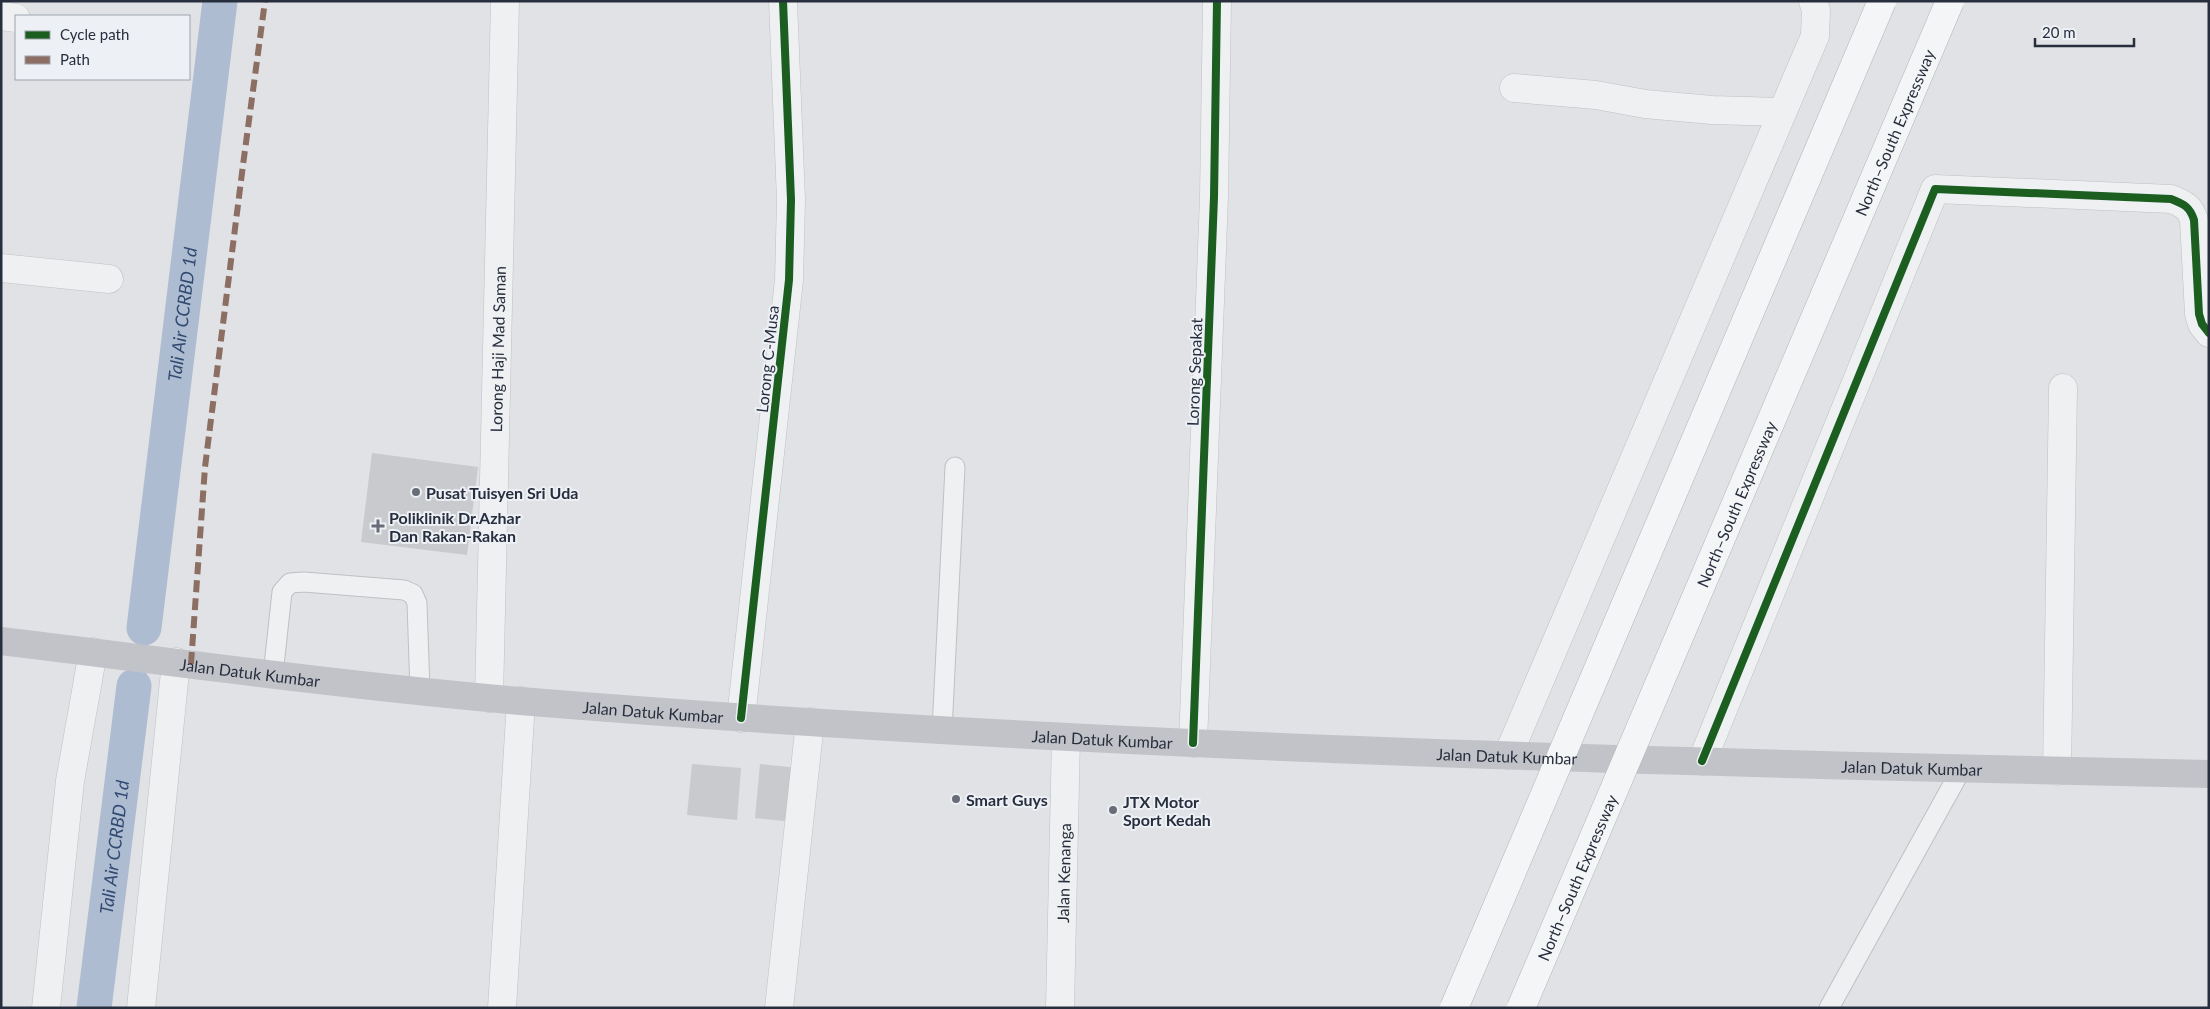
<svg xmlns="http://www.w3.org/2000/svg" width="2210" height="1009" viewBox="0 0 2210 1009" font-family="Lato,sans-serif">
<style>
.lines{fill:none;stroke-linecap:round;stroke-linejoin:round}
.canal{stroke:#aebcd1;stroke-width:35}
.building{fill:#c8cacd}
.lane-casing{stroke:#bec0c3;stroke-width:21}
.street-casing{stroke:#bec0c3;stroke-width:29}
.lane{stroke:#eff0f2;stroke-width:19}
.street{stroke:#eff0f2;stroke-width:28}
.secondary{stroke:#c1c3c8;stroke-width:28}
.highway-bridge-casing{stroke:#b2b5ba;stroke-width:29;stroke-linecap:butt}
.highway-bridge{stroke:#f4f5f6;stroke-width:28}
.quiet{stroke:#8d6e63;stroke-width:6;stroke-dasharray:12 6;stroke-linecap:butt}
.cycleway-casing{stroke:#edf0f5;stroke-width:11}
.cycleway{stroke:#1b5e20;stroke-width:8}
.poi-dot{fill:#686d78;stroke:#edf0f5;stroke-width:2}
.labels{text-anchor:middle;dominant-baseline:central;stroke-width:4;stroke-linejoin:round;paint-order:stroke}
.street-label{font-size:16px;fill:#272e3e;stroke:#edf0f5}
.poi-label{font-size:16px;font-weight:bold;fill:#272e3e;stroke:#edf0f5;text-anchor:start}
.water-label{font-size:18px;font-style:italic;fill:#314a71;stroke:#edf0f5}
</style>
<rect width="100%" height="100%" fill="#e0e2e5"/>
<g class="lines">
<g class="canal">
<path id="s1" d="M144,628L220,1"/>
<path id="s2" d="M94,1008L134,686"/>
</g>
</g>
<path class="building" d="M372,453L478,467L467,555L361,542Z
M692,764L741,768L737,820L687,815Z
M760,764L798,768L793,822L755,818Z"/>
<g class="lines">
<g class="lane-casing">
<path id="lane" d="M273,675L282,592L290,583L304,582L404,590L413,594L417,603L420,691
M942,731L955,467
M1829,1008L1962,768"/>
</g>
<g class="street-casing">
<g id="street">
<path d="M1,16L16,18"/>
<path d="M1514,88L1596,95L1645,104L1712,110L1782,112"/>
<path d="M1,268L109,279"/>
<path id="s3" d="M489,698L505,1"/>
<path d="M741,718L789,280L791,200L783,1"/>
<path d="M1193,743L1214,197L1217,1"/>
<path d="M1508,755L1815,36L1816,10L1813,1"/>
<path d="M1702,761L1935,189L2171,199C2184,204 2190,207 2194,220L2199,314L2202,324L2209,333"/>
<path d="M2057,771L2063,388"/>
<path d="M46,1008L70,781L93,652"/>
<path d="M141,1008L176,662"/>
<path d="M502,1008L521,701"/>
<path d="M779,1008L810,722"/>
<path id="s4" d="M1060,1008L1066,738"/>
</g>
</g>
<use href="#lane" class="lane"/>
<use href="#street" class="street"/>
<path class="secondary" id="s5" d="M1,641C174,662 347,686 520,701C1082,747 1646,762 2209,774"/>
<g class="highway-bridge-casing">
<g id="highway-bridge">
<path d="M1454,1008L1882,1"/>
<path id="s6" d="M1521,1008L1950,1"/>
</g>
</g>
<use href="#highway-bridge" class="highway-bridge"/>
<path class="quiet" d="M191,664L205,467L243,165L265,1"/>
<g class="cycleway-casing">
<path id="cycleway" d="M741,718L789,280L791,200L783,1
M1193,743L1214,197L1217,1
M1702,761L1935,189L2171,199C2184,204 2190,207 2194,220L2199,314L2202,324L2209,333"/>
</g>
<use href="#cycleway" class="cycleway"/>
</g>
<g class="poi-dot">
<circle cx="416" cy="492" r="5"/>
<path d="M375.5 518.5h5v5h5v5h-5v5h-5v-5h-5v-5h5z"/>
<circle cx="956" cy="799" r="5"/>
<circle cx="1113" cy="810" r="5"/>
</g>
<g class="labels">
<g class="street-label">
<text stroke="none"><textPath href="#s6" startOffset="952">North–South Expressway</textPath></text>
<text stroke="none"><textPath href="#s3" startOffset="349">Lorong Haji Mad Saman</textPath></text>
<text transform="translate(767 359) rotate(-84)">Lorong C-Musa</text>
<text transform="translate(1194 372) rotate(-88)">Lorong Sepakat</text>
<text stroke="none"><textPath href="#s6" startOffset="548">North–South Expressway</textPath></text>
<text stroke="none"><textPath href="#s5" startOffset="251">Jalan Datuk Kumbar</textPath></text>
<text stroke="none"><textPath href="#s5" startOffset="656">Jalan Datuk Kumbar</textPath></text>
<text stroke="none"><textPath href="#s5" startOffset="1106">Jalan Datuk Kumbar</textPath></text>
<text stroke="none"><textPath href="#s5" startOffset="1511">Jalan Datuk Kumbar</textPath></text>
<text stroke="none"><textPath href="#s5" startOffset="1916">Jalan Datuk Kumbar</textPath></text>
<text stroke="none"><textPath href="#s4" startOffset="135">Jalan Kenanga</textPath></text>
<text stroke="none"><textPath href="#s6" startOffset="142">North–South Expressway</textPath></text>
</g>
<g class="poi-label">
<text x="426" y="492">Pusat Tuisyen Sri Uda</text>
<text x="389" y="517">Poliklinik Dr.Azhar<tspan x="389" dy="18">Dan Rakan-Rakan</tspan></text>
<text x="966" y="799">Smart Guys</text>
<text x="1123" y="801">JTX Motor<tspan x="1123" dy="18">Sport Kedah</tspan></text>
</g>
<g class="water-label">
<text stroke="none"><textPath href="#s1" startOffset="316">Tali Air CCRBD 1d</textPath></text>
<text stroke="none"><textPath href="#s2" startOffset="162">Tali Air CCRBD 1d</textPath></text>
</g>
</g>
<rect width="2210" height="1009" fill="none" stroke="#272e3e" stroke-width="5"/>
<rect x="15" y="15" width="175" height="65" fill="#edf0f5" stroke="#9ea2ac"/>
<rect x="25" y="31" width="25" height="8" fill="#1b5e20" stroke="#9ea2ac"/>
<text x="60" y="40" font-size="15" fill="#272e3e">Cycle path</text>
<rect x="25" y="56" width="25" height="8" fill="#8d6e63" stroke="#9ea2ac"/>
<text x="60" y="65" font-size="15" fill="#272e3e">Path</text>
<path d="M2035 38v8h99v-8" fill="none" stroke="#272e3e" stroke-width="2.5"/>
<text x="2042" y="38" font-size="15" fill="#272e3e" stroke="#edf0f5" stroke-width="4" paint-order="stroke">20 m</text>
</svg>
